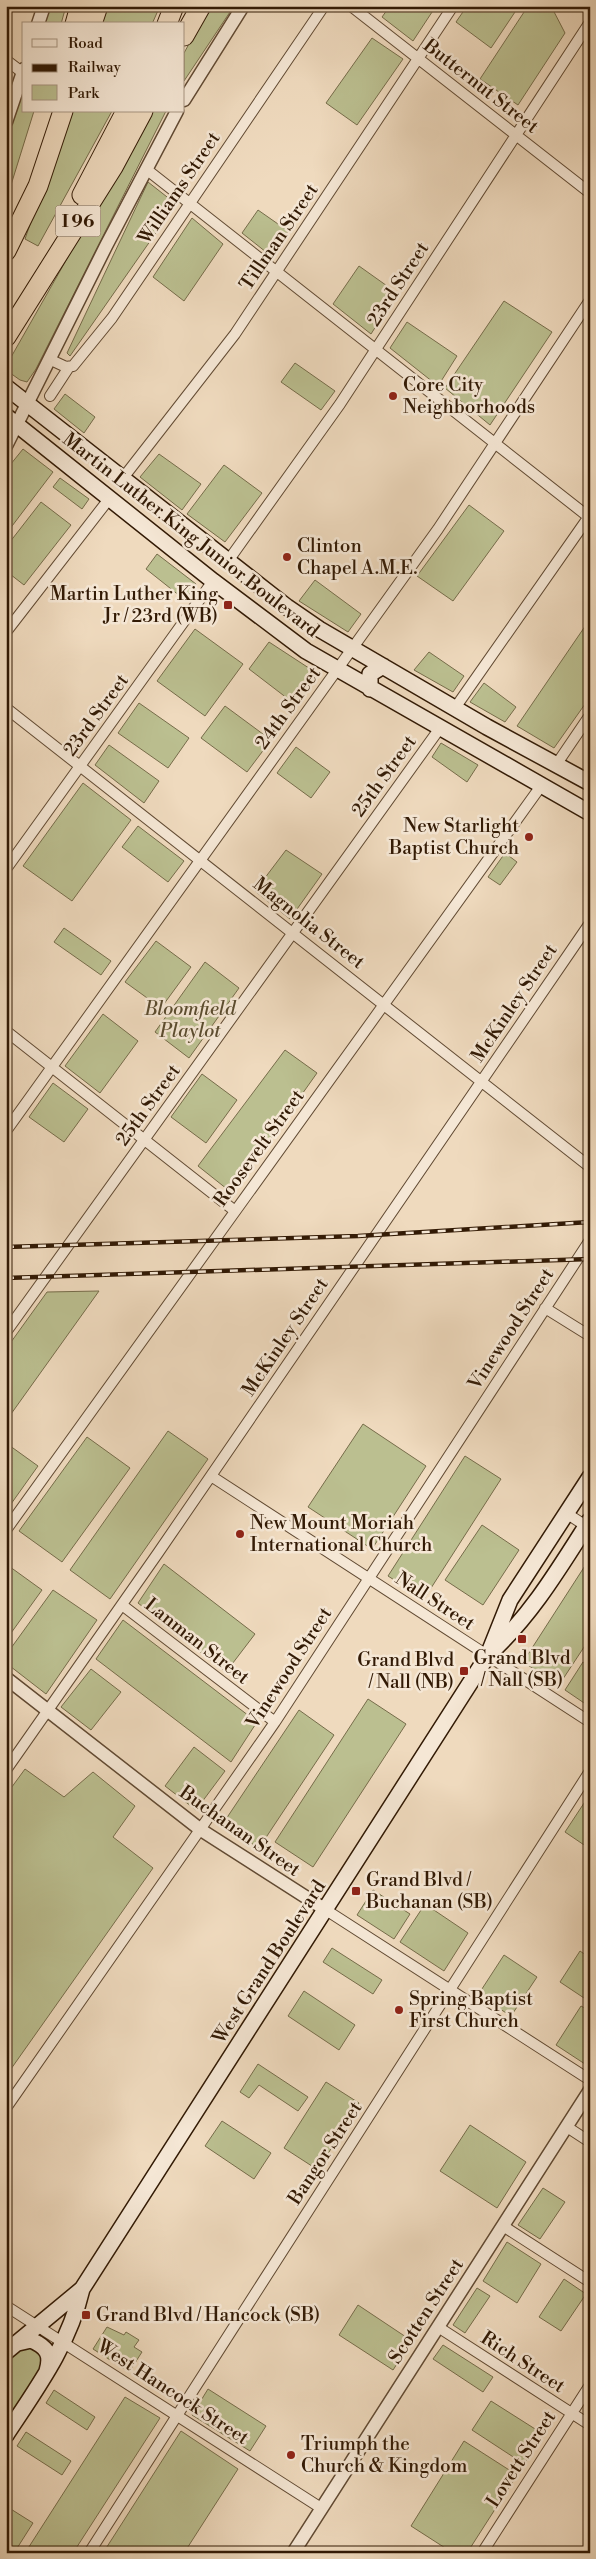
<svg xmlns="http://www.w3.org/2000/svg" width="596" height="2559" viewBox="0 0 596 2559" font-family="'Libre Bodoni',serif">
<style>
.green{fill:#bbbf90;stroke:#766c4a}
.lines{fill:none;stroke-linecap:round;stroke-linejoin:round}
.minor-casing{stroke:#614a33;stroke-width:12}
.tertiary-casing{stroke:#614a33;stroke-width:15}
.secondary-casing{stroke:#321a05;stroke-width:18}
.motorway-casing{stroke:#321a05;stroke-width:21}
.minor{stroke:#f5e7d5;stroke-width:10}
.tertiary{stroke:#f5e7d5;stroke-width:12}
.secondary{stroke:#f5e7d5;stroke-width:15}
.motorway{stroke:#efdabe;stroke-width:19}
.rail-casing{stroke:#321a05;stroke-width:4.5}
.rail{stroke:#f5e7d5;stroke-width:2.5;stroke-dasharray:8;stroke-linecap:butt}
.poi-dot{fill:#8f2418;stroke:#f5e7d5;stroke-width:2}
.labels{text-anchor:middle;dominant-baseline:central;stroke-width:5;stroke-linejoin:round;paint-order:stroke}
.shield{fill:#f5e7d5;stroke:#6c5843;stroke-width:1}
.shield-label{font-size:18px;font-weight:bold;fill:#321a05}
.street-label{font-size:19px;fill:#321a05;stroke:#f5e7d5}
.poi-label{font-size:19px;fill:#321a05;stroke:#f5e7d5;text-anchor:start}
.park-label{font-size:19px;font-style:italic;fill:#5b4c2f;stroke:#f5e7d5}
</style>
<rect width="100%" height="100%" fill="#efdabe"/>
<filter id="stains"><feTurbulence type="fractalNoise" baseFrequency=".004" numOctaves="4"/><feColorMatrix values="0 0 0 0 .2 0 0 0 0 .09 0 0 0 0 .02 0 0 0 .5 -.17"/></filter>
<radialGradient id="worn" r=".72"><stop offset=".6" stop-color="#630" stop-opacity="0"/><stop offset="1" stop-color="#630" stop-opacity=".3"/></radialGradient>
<path class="green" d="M49,6H66L61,24H45Z
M105,6H160L152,24H99Z
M210,6H234L184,81V53Z
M390,6H436L413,41L382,17Z
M467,6H519L491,48L456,22Z
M528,6H551L565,33L518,105L480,79Z
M372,38L403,59L357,125L326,103Z
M24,86V111H34L6,201V134Z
M69,111H112L38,246L25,239Z
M151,111H166L36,369L27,382L20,380L6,370V366Z
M148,182L176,204L70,356L67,353Z
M258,210L288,231L271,256L242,233Z
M192,218L223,244L184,301L153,277Z
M359,266L397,293L371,334L333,304Z
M504,301L552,332L490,425L445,388Z
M407,322L457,356L438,386L390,348Z
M295,363L335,391L321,410L281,382Z
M65,394L95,417L84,433L54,409Z
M23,449L53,472L6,534V470Z
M159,454L201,484L182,510L140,477Z
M224,465L262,493L225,542L187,514Z
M60,478L89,499L82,509L53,487Z
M41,502L71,525L24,585L6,571V547Z
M469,505L504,531L453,601L417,576Z
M157,554L196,584L185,600L146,569Z
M315,580L361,614L348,632L299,601Z
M590,619V697L554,748L517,726Z
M195,629L243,664L205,716L157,681Z
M269,642L318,674L296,705L249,669Z
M429,652L464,676L453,692L414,670Z
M484,683L516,707L505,722L470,702Z
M139,703L189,738L168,768L118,733Z
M225,706L271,740L247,772L201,738Z
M441,743L478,765L467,782L432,757Z
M109,745L159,781L144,803L95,765Z
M296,747L330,772L311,798L277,773Z
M83,783L131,820L72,901L23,866Z
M138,826L184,861L168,882L122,847Z
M286,850L322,874L290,919L255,891Z
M505,853L517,862L500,885L488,877Z
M64,928L111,961L101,975L54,942Z
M156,941L191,967L161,1008L125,982Z
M205,962L239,988L189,1058L155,1032Z
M103,1014L138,1041L100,1093L65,1066Z
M285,1050L317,1073L232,1193L198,1166Z
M202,1074L237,1100L206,1143L171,1117Z
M53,1083L88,1109L64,1142L29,1117Z
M99,1291L6,1421V1349L47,1292Z
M363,1424L426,1466L372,1549L308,1507Z
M168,1431L208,1459L110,1599L70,1570Z
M87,1437L130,1468L62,1562L19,1531Z
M6,1443L38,1466L6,1511Z
M465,1456L501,1479L424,1599L388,1576Z
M482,1525L519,1550L483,1605L445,1580Z
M590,1558V1638L559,1685L523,1662Z
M6,1564L42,1590L6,1640Z
M164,1564L255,1634L226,1672L138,1603Z
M53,1590L97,1620L46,1694L6,1663V1655Z
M123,1620L257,1722L231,1762L96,1659Z
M583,1662L590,1667V1707L565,1690Z
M91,1669L121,1692L91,1730L61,1707Z
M368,1699L406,1724L313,1867L275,1842Z
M299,1710L334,1735L259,1848L222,1825Z
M194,1747L225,1771L196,1810L165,1786Z
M25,1769L64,1797L93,1772L135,1806L113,1837L153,1868L6,2076V1795Z
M590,1794V1849L565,1832Z
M373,1890L410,1914L394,1939L357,1915Z
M425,1904L468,1933L444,1971L400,1942Z
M332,1948L382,1980L373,1994L323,1962Z
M580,1951L590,1958V2002L560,1982Z
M504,1955L537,1977L511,2016L478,1995Z
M304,1991L355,2025L339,2050L288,2016Z
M581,2006L590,2011L588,2066L556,2045Z
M258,2064L308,2097L298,2111L259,2085L249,2098L240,2092Z
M326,2082L359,2103L318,2170L284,2148Z
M222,2121L271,2153L254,2179L205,2146Z
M470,2125L526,2162L497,2208L440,2171Z
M543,2188L565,2202L540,2239L518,2225Z
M507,2242L541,2264L517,2303L483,2281Z
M564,2279L586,2294L561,2331L539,2317Z
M477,2288L490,2296L465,2333L453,2325Z
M358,2305L412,2341L393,2370L339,2335Z
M107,2327L124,2335L126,2332L139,2340L134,2347L142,2352L129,2372L93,2349Z
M26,2345H35L46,2363L6,2429V2359Z
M443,2345L493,2377L483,2392L433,2359Z
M208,2389L266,2426L250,2451L192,2415Z
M54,2390L95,2417L87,2430L46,2403Z
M125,2397L160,2418L73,2553H25Z
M491,2401L543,2434L524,2464L472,2430Z
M181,2431L238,2469L184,2553H103Z
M26,2432L71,2461L62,2475L17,2446Z
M464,2441L517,2475L467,2553H453L411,2526Z
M6,2506L33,2523L14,2553H6Z"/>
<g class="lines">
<g class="minor-casing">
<path id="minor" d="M351,6L590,193
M6,60L23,73
M146,169L590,518
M51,360L66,367L73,366L112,318L324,6
M50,396L69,367
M123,478L235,334L453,6
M228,561L340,404L590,22
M6,632L109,499
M6,708L590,1167
M455,708L590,515
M556,765L590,715
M6,869L213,581
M6,1031L235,1211
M6,1131L438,529L590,300
M545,1308L590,1336
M6,1332L440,728
M211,1476L590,1722
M566,1513L586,1526
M6,1530L541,786
M122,1605L275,1722
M6,1770L158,1553L590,923
M326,1910L590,2080
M6,2108L275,1722L590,1240
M567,2127L590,2142
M503,2226L590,2282
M6,2306L321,2508
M438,2327L590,2425
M89,2553L590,1771
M482,2553L590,2385"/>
</g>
<g class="tertiary-casing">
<path id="tertiary" d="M38,24L44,6
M184,100L243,6
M6,122L24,69
M6,446L106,246L177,111
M6,1678L201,1830L326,1910
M293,2553L590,2090"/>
</g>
<g class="secondary-casing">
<path id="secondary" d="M6,387L287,607L319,629L487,727L590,783
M6,416L213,581L306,651L590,813
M370,689V674L383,666
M489,1654C531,1616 560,1567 590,1520
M18,2343L31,2340C47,2347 52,2354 47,2371
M6,2352L82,2289L488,1655L510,1600L590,1477
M6,2435C37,2388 69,2345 82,2289"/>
</g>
<g class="motorway-casing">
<path id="motorway" d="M75,24L80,6
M92,24L98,6
M167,24L174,6
M184,36L201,6
M82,195L126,111
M6,251L38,186L63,111
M6,337L113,167L143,111"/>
</g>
<use href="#minor" class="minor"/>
<use href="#tertiary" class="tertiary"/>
<use href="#secondary" class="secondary"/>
<use href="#motorway" class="motorway"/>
<g class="rail-casing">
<path id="rail" d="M6,1247L358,1236L590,1222
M6,1278L590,1259"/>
</g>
<use href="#rail" class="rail"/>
</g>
<g class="poi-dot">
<circle cx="393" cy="396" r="5"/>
<circle cx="287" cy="557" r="5"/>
<rect x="223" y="600" width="10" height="10" rx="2.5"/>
<circle cx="529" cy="837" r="5"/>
<circle cx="240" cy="1534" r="5"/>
<rect x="517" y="1634" width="10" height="10" rx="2.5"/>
<rect x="459" y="1666" width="10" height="10" rx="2.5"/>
<rect x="351" y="1886" width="10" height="10" rx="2.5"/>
<circle cx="399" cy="2010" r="5"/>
<rect x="81" y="2310" width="10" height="10" rx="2.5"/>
<circle cx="291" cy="2455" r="5"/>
</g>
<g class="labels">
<rect class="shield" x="55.5" y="205.5" width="45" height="31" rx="4"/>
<g class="shield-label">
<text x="78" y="221">I 96</text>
</g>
<g class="street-label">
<text transform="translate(481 86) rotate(38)">Butternut Street</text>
<text transform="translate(179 188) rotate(-56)">Williams Street</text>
<text transform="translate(279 237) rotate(-56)">Tillman Street</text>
<text transform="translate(398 284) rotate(-57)">23rd Street</text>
<text transform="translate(191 535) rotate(38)">Martin Luther King Junior Boulevard</text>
<text transform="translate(288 708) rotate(-54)">24th Street</text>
<text transform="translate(96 715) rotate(-54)">23rd Street</text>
<text transform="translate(384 776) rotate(-54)">25th Street</text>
<text transform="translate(309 923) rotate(38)">Magnolia Street</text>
<text transform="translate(514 1003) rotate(-56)">McKinley Street</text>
<text transform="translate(148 1105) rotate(-54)">25th Street</text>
<text transform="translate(259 1148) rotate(-54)">Roosevelt Street</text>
<text transform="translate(511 1329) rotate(-57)">Vinewood Street</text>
<text transform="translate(285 1337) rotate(-56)">McKinley Street</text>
<text transform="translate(435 1601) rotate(33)">Nall Street</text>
<text transform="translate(197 1641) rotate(38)">Lanman Street</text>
<text transform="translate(289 1668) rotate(-57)">Vinewood Street</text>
<text transform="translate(240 1831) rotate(35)">Buchanan Street</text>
<text transform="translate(269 1962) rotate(-57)">West Grand Boulevard</text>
<text transform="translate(325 2153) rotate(-57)">Bangor Street</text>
<text transform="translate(426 2311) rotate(-57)">Scotten Street</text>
<text transform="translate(523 2362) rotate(33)">Rich Street</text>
<text transform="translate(173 2392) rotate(33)">West Hancock Street</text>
<text transform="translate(521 2459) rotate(-57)">Lovett Street</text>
</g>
<g class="poi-label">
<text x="403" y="385">Core City<tspan x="403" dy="22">Neighborhoods</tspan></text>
<text x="297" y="546">Clinton<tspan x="297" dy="22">Chapel A.M.E.</tspan></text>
<text x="218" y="594" text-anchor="end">Martin Luther King<tspan x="218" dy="22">Jr / 23rd (WB)</tspan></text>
<text x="519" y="826" text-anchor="end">New Starlight<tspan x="519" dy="22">Baptist Church</tspan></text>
<text x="250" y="1523">New Mount Moriah<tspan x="250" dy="22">International Church</tspan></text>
<text x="522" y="1658" text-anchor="middle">Grand Blvd<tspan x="522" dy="22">/ Nall (SB)</tspan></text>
<text x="454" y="1660" text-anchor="end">Grand Blvd<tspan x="454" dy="22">/ Nall (NB)</tspan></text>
<text x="366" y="1880">Grand Blvd /<tspan x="366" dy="22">Buchanan (SB)</tspan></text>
<text x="409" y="1999">Spring Baptist<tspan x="409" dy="22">First Church</tspan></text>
<text x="96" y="2315">Grand Blvd / Hancock (SB)</text>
<text x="301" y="2444">Triumph the<tspan x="301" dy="22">Church &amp; Kingdom</tspan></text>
</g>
<g class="park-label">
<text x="190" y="1009">Bloomfield<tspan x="190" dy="22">Playlot</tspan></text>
</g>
</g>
<rect width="596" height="2559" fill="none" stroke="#efdabe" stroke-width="25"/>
<rect x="8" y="8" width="581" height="2544" fill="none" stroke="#321a05" stroke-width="2.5"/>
<rect x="12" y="12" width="571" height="2534" fill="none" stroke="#321a05"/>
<rect x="22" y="22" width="162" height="90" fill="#f5e7d5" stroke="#a79582"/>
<rect x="32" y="39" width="25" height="8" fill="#f5e7d5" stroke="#a79582"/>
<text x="68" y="48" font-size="15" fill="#321a05">Road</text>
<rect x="32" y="64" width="25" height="8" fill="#321a05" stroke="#a79582"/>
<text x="68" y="72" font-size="15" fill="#321a05">Railway</text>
<rect x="32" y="85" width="25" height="15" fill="#bbbf90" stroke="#a79582"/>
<text x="68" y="98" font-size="15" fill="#321a05">Park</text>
<rect width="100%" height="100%" filter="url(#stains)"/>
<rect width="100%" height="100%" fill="url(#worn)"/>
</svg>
